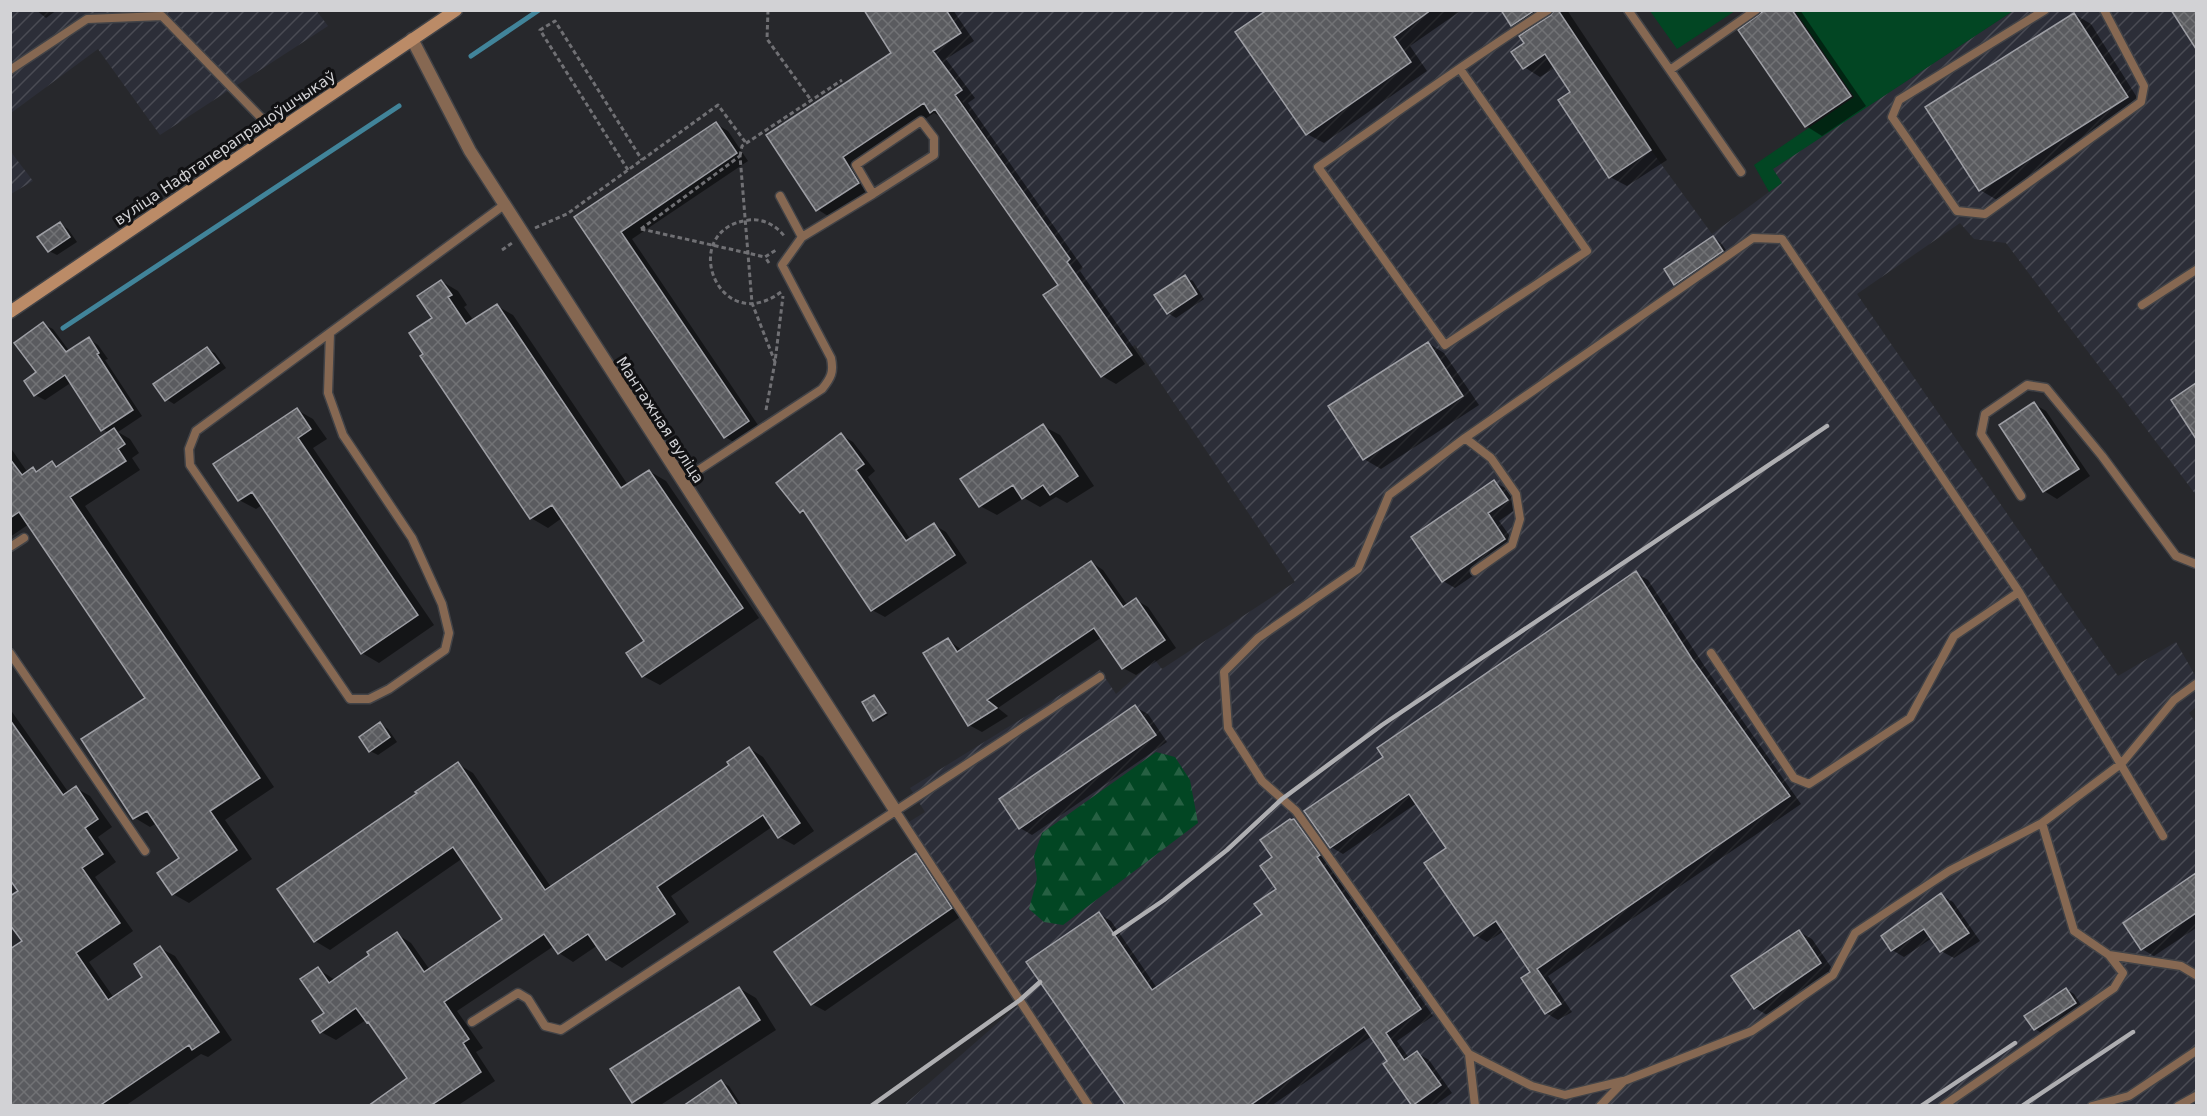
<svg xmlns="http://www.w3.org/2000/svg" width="2207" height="1116" viewBox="0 0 2207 1116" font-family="'DejaVu Sans',sans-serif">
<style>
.industrial{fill:url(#industrial-furrows)}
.green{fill:#024623}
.forest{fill:url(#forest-firs)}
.shadow{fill:#0007}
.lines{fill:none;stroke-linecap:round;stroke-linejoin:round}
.stream{stroke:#41849a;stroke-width:5}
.building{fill:url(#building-cross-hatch);stroke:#9e9fa5;stroke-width:1.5}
.service-casing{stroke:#424347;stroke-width:11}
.minor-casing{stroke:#424347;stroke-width:15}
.secondary-casing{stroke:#424347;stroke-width:15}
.path{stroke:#707074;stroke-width:3;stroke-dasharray:4.5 3;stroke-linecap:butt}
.service{stroke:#866852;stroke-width:8}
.minor{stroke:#866852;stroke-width:12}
.secondary{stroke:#bb8b67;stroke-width:12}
.rail{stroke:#aeaeb1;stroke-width:4.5}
.labels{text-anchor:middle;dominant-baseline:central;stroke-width:6;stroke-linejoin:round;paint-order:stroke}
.street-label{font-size:15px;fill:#d2d2d5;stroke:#111113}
</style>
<defs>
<pattern id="industrial-furrows" width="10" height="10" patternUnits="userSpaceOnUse" patternTransform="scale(1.5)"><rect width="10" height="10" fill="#2c2e38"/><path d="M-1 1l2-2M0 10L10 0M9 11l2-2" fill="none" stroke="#4a4b54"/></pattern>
<pattern id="forest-firs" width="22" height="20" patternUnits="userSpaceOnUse" patternTransform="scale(1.5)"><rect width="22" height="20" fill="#024623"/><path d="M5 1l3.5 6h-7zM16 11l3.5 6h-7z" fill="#266042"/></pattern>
<pattern id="building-cross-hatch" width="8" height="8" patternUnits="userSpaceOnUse" patternTransform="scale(1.5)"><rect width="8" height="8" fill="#5a5b5f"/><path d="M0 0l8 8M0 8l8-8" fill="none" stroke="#717275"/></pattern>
</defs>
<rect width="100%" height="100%" fill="#27282c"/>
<path class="industrial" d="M316,10L328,26L160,135L98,49L11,113V11Z
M864,11H1535L1520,20L1531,38L1562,17L1651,150L1712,234L1781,183L1772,169L2013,11H2196V495L2006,243L1974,239L1960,223L1857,294L2118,676L2176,642L2196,677V707L2189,713L2196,723V1105H904L1017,1006L904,825L925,812L910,788L1100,670L1116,694L1155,660L1162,669L1295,582L1135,345L1127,349L1067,262L1070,259L957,94L930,113Z
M11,152L33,181L11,194Z"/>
<path class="green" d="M1650,11H1735L1677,49Z
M1795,11H2013L1773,169L1782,183L1769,192L1754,165L1854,97Z"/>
<path class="forest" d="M1156,752L1175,757L1190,780L1198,823L1063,925L1044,922L1029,909L1037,879L1034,856L1042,833Z"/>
<path class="shadow" d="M36,10H57L46,18Z
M923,10H953L974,41L946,59L975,98L968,103L1083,268L1080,271L1145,364L1116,384L1102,376L1060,285L944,119L934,113L856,165L872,191L831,218L817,209L893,53Z
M1269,10H1462L1410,46L1427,71L1324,143L1307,134Z
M1503,10H1567L1667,160L1627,186L1610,177L1573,92L1556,67L1540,77L1524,67L1527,33L1512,25Z
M1768,10H1800L1866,106L1822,136L1806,126Z
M2074,14L2091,24L2143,107L1997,200L1980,190Z
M716,124L728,131L748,161L632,239L760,428L737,444L725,437L576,218Z
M60,224L68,229L77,242L57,255L49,251Z
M1713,238L1721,243L1730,256L1683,288L1675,284Z
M1185,277L1193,281L1204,299L1176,318L1168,313Z
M441,281L458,291L467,305L464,307L474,321L497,306L513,315L628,485L649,471L666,481L759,618L660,685L643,676L646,641L562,518L548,528L531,518L425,354Z
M43,324L53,329L70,352L89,339L98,345L108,359L105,360L142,416L118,432L130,439L139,453L132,458L140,470L85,506L274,787L225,820L252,859L189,903L173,894L159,874L181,858L157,823L150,827L135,818L83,740L147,698L29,524L10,537V447L28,473L34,469L39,472L52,463L58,466L109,433L102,429L72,382L45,400L35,395Z
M1428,343L1444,353L1479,405L1381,469L1364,459Z
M207,349L215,353L226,368L174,404L166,399Z
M2196,385V437L2173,400Z
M2034,404L2046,411L2090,476L2057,499L2044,491L2001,425Z
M297,410L313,419L327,439L313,448L434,625L379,663L362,653L262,505L256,509L239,500Z
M1043,426L1060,435L1094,486L1067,503L1056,497L1040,507L1024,498L997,515L980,506Z
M841,435L853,442L875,471L868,477L911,540L934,525L946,532L967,563L885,617L872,610L809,516L801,512Z
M1494,482L1507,489L1519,507L1499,521L1517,546L1455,588L1443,581Z
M1091,562L1103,570L1128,606L1136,600L1148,607L1176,648L1136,675L1123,668L1102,637L998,708L1008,716L982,732L969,725L948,640L962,650Z
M1636,573L1648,580L1705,667L1801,804L1548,976L1572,1012L1558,1020L1546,1013L1533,972L1504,931L1487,942L1475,935L1448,849L1417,803L1343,854L1331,847L1385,757Z
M874,697L878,699L888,715L878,721L874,719Z
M1135,707L1148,714L1167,742L1032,835L1020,828Z
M10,709L69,793L76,788L90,796L112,827L98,837L116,862L95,877L133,931L89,962L114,998L144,977L160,948L175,956L232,1040L208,1057L201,1054L125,1106H10L24,941L20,891L10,878Z
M380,724L388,729L397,742L378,755L370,751Z
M749,748L763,757L814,831L794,845L779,837L772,827L671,896L689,922L622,968L607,959L598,945L573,962L559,953L554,946L457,1011L483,1048L476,1052L495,1081L457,1106H373L409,1078L372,1024L366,1020L336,1040L321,1032L326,1013L318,969L335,980L371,955L397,934L411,943L430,970L504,919L463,858L330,950L315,941L458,764L473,773L551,887L731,765Z
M1294,820L1306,828L1331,862L1328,864L1433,1016L1397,1041L1409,1058L1417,1053L1429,1060L1452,1093L1434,1106L1413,1104L1372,1036L1271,1106H1128L1099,914L1111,921L1157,988L1264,915L1278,890L1274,858Z
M916,855L928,862L963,915L825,1011L812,1004Z
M2196,875V928L2154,956L2142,949L2125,923Z
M1941,895L1953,902L1980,941L1954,958L1941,951L1932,938L1904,957L1892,950Z
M1799,932L1812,939L1833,970L1767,1015L1755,1008Z
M739,988L756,998L776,1030L659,1106H639L633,1102Z
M2066,989L2074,994L2083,1008L2043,1034L2035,1029L2026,1016Z
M721,1082L729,1086L742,1106H697Z"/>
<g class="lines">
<path class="stream" d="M471,56L539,10
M63,328L399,106"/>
</g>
<path class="building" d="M864,10H946L961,33L933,51L962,90L955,95L1070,259L1067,262L1132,355L1101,377L1043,295L1058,285L935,109L930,113L924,103L843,157L859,183L816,211L766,135L891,53Z
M1267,10H1431L1394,37L1411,62L1306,135L1235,32Z
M1501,10H1535L1511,26Z
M1554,10H1558L1651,150L1609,178L1558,100L1570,92L1545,54L1523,69L1511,52L1524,43L1519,36L1551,15Z
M1765,10H1792L1851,96L1805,127L1738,30Z
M2171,10H2196V49Z
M2074,13L2128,97L1979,191L1925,107Z
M716,122L737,153L621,232L749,421L724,438L574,217Z
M60,222L70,237L48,252L37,237Z
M1713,236L1723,251L1674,285L1664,269Z
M1185,275L1197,294L1167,314L1154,295Z
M441,280L452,295L448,297L466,324L497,304L621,488L649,470L743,608L642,677L626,653L644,641L552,505L530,519L420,356L423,354L409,333L432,318L417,296Z
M43,322L66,352L89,337L99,353L97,354L133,410L101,431L65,375L34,396L24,381L36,372L14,343Z
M1428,342L1463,396L1363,460L1328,406Z
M207,347L219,363L165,401L153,384Z
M2196,383V439L2171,400Z
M2034,402L2079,469L2043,492L1999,425Z
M297,408L311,429L298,438L418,615L361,654L252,492L238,501L213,464Z
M1043,424L1078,476L1050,495L1043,485L1022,499L1013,485L979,507L960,479Z
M114,428L125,444L118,449L126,461L70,497L260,778L210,811L237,850L172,895L157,873L179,858L147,811L133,819L81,739L145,698L19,512L10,518V459L22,475L33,467L36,472L52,461L56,467Z
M841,433L864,464L856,470L906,541L934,523L955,555L871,611L803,510L800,513L776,483Z
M1494,480L1508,500L1488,513L1505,539L1442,582L1411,537Z
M1091,561L1123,607L1136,598L1165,640L1122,669L1094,628L987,700L997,708L968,726L923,653L948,638L957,652Z
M1636,571L1692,659L1790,796L1537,969L1561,1004L1545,1014L1521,978L1530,972L1496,921L1474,936L1424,863L1446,848L1409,794L1330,848L1304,811L1383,757L1377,748Z
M874,695L886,713L873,721L862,702Z
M1135,705L1156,735L1019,829L999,799Z
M10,720L63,795L76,786L98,819L85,828L103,854L82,868L120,923L76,953L108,1000L142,977L134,964L160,946L219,1032L192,1050L189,1045L99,1106H10V949L22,941L10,925V896L18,891L10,880Z
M380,722L390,737L369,752L359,737Z
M749,747L800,823L778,838L763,815L657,887L675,914L606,960L588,934L558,954L544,934L444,1002L469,1039L463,1043L481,1072L430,1106H368L407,1078L368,1022L367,1023L356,1008L320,1033L312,1021L324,1013L300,979L318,967L329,983L369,955L367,952L397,932L424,972L502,919L453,847L314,942L277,889L417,793L415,792L458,762L545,890L729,765L727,762Z
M1290,819L1291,820L1294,819L1320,855L1317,857L1421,1009L1386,1033L1404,1060L1417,1051L1441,1085L1412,1106L1383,1064L1387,1061L1364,1027L1249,1106H1126L1026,962L1099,912L1152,990L1262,914L1254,904L1276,889L1260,866L1272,857L1260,840Z
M916,853L952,908L811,1005L774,952Z
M2196,873V913L2141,950L2123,923Z
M1941,893L1969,933L1940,952L1924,929L1891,951L1881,936Z
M1799,930L1821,963L1754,1009L1731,976Z
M739,987L760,1020L632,1103L610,1069Z
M2066,988L2076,1003L2034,1030L2024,1016Z
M721,1080L738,1106H683Z"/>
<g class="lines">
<g class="service-casing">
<path id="service" d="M1628,10L1741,172
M2045,10L1899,100L1892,117L1957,211L1985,214L2141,102L2144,86L2104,10
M1460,69L1587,251L1445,345L1318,167C1394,115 1469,59 1548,10
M10,70L87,19L162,16L275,132
M1670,70L1756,10
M921,121L934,138V155L873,194L856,165Z
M780,196L802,237
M2142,305L2196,270
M330,333L328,393L343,435L412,538L442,604L449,633L445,650L389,689L369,699H350L190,465L189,449L196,431L504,205
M1465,438L1491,458L1516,494L1520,519L1512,545L1475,571
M682,481L822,389C831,378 834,372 831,358L782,265L802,237L873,194
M2021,496L1981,434L1985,414L2027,385L2046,388L2102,456L2176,556L2196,564
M10,547L24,538
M10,653L145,851
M1711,653L1794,778L1809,784L1910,718L1954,636L2019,592
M895,810L1089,1106
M2042,823L2074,931L2109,955L2181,966L2196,975
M472,1022L518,993L528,999L545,1026L561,1030L1100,677
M1469,1054L1532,1086L1565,1095L1623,1081
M1475,1106L1469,1054L1296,811L1262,781L1228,728L1224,672L1258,638L1358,569L1389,495L1465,438L1753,238L1782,239L2019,592L2163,836
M1600,1106L1624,1081L1752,1031L1833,975L1855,933L1949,871L2042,823L2122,763L2174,700L2196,684
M1943,1106L2114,988L2123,973L2109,955
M2092,1106L2129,1096L2196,1051
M2178,1106L2196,1096"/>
</g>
<g class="minor-casing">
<path id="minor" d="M412,39L470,151L895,810"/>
</g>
<g class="secondary-casing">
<path id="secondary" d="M10,312L456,10"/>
</g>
<path class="path" d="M768,10L767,39L811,100
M740,156L742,146L842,80
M628,170L540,30L555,21L642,160
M535,228L567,214L718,105L746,143
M641,229L740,156L752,303L775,362L783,296
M641,229L765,257
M502,250L512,243
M769,263L765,257L776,250
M781,292C718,339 676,229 749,220C763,218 777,226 785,237
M766,410L775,362"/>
<use href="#service" class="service"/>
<use href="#minor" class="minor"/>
<use href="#secondary" class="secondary"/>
<path class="rail" d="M1114,934L1164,900L1227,850L1282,799L1382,725L1827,426
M871,1106L1020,1000L1040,982
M1921,1106L2015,1043
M2022,1106L2133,1032"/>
</g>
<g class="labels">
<g class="street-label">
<text transform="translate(225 148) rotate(-34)">вуліца Нафтаперапрацоўшчыкаў</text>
<text transform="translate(660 420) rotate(57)">Мантажная вуліца</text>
</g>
</g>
<rect width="2207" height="1116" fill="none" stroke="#d2d2d5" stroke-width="24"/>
</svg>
